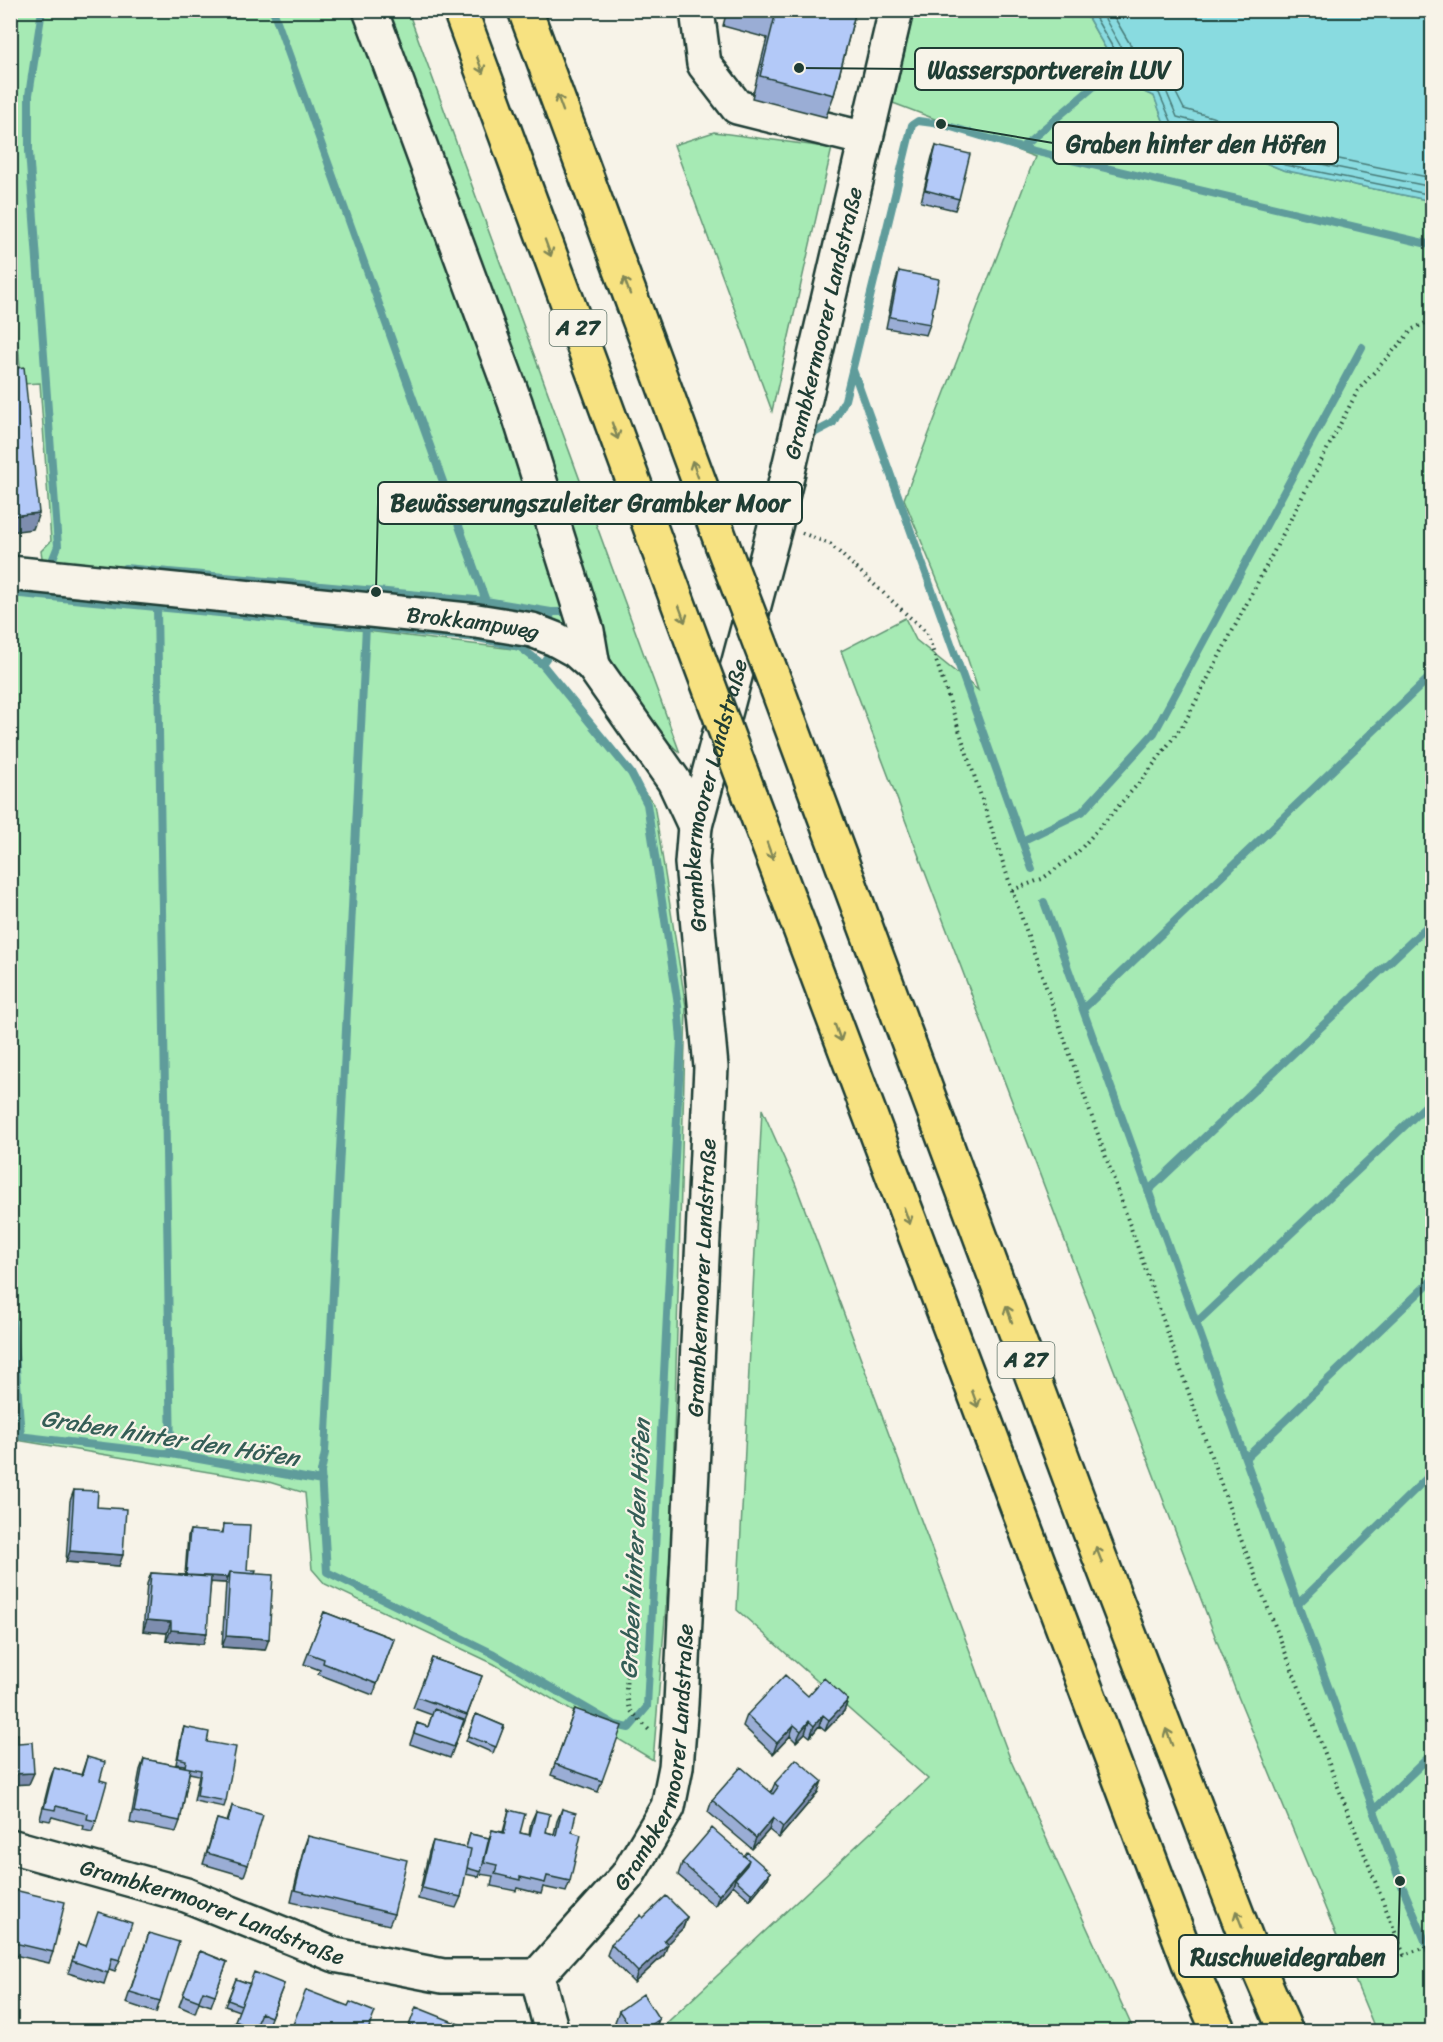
<svg xmlns="http://www.w3.org/2000/svg" width="1443" height="2042" viewBox="0 0 1443 2042" font-family="Sriracha,sans-serif">
<style>
.green{fill:#a6eab4;stroke:#629474;stroke-width:1.5}
.water{fill:#89dbe0;stroke:#5f9c9b;stroke-width:1.5}
.lines{fill:none;stroke-linecap:round;stroke-linejoin:round}
.shore{stroke:#497c79;stroke-width:1.5}
.stream{stroke:#5f9c9b;stroke-width:8}
.minor-casing{stroke:#1f3d34;stroke-width:38}
.highway-casing{stroke:#1f3d34;stroke-width:38}
.path{stroke:#1f3d34;stroke-width:4;stroke-dasharray:1.5 4.5;stroke-linecap:butt}
.minor{stroke:#f7f3e8;stroke-width:33}
.highway{stroke:#f7e281;stroke-width:33}
.highway-bridge-casing{stroke:#1f3d34;stroke-width:38;stroke-linecap:butt}
.highway-bridge{stroke:#f7e281;stroke-width:33}
.wall{fill:#9aadd5;stroke:#1f3d34;stroke-width:1.5}
.shaded-wall{fill:#7d8dae;stroke:#1f3d34;stroke-width:1.5}
.building{fill:#b3c9f8;stroke:#1f3d34;stroke-width:1.5}
.oneway{stroke:#808757}
.labels{text-anchor:middle;dominant-baseline:central;stroke-width:4.5;stroke-linejoin:round;paint-order:stroke}
.shield{fill:#f7f3e8;stroke:#60746a;stroke-width:1.5}
.shield-label{font-size:21px;font-weight:bold;fill:#1f3d34}
.street-label{font-size:22px;fill:#1f3d34;stroke:#f7f3e8}
.water-label{font-size:24px;font-style:italic;fill:#345d56;stroke:#f7f3e8}
.leader{fill:none;stroke:#1f3d34;stroke-width:2}
.callout-dot{fill:#1f3d34;stroke:#f7f3e8;stroke-width:2}
.callout{fill:#f7f3e8;stroke:#1f3d34;stroke-width:2}
.callout-label{font-size:24px;text-anchor:middle;font-weight:bold;fill:#1f3d34}
</style>
<rect width="100%" height="100%" fill="#f7f3e8"/>
<filter id="ink" filterUnits="userSpaceOnUse"><feTurbulence type="fractalNoise" baseFrequency=".0167" numOctaves="2"/><feDisplacementMap in="SourceGraphic" scale="12" xChannelSelector="R" yChannelSelector="G"/><feConvolveMatrix kernelMatrix="1 2 1 2 8 2 1 2 1" color-interpolation-filters="sRGB"/></filter>
<g filter="url(#ink)">
<path class="green" d="M10,11H356L507,421L575,632L44,570L41,551L51,541L40,383L22,384L11,284Z
M379,11H408L680,753C645,722 620,682 601,639L607,636L591,589L583,586Z
M914,11H1084C1101,38 1120,86 1154,96L1166,128L1204,138L1283,170L1432,201V2031H1376L1237,1694L841,651L905,618L916,640L978,690L959,633L904,499L1035,157L893,103Z
M714,132L832,148L772,411L674,145Z
M11,587L529,651L654,804L686,1007L671,1547L653,1760L494,1664L325,1584L312,1569L305,1493L269,1482L11,1439Z
M762,1109L795,1183L1011,1761L1134,2031L657,2032L928,1779L737,1610Z"/>
<path class="water" d="M1084,11H1414L1432,21V201L1283,170L1204,138L1166,128L1154,96C1120,86 1102,39 1084,11Z"/>
<g class="lines">
<path class="shore" d="M1091,10L1123,65L1146,87L1159,93L1172,123L1206,132L1285,165L1432,195
M1100,10L1129,61L1150,80L1165,88L1177,117L1208,125L1287,157L1432,187
M1110,10L1137,56L1154,72L1170,81L1184,109L1212,117L1290,149L1432,178"/>
<path class="stream" d="M42,10L29,95V151L58,546L52,561
M273,10L486,601
M1021,148L1432,245
M853,370L1032,869
M814,433L833,423L845,400L912,125L918,121L941,124L1021,148L1124,61
M125,568L486,601L551,612
M10,593L478,638L520,647L542,664
M157,608L171,1454
M550,618L551,612H574
M366,626L325,1453L321,1472L327,1572L492,1653L615,1725L629,1728L647,1707L681,1040L678,1005L647,804L631,773L542,664L547,657
M1022,841L1082,812L1154,733L1362,347
M1044,902L1305,1624L1400,1881L1432,1957
M1083,1009L1432,675
M1150,1189L1432,922
M10,1287L21,1436
M1197,1322L1432,1100
M10,1435L171,1454L322,1481
M1246,1458L1432,1280
M1298,1604L1432,1473
M1375,1809L1432,1754"/>
<g class="minor-casing">
<g id="minor">
<path d="M370,10L515,402L587,631L593,666"/>
<path d="M697,10L704,64L737,107L866,139"/>
<path id="s1" d="M10,573L477,621L532,630L555,639L575,650L593,666L674,781L695,826"/>
<path id="s2" d="M10,1846L186,1895L335,1955L443,1976H537L627,1876L668,1807L676,1767L681,1704L711,1067L692,863L695,826L776,523L896,10"/>
<path d="M537,1976L552,2032"/>
</g>
</g>
<g class="highway-casing">
<path id="highway" d="M460,10L694,646
M525,10L722,544
M776,685L1090,1532L1251,1951L1286,2032
M750,796L1192,1971L1219,2032"/>
</g>
<path class="path" d="M802,533L830,544L927,633L1012,890L1235,1524L1404,1955L1432,1945
M1012,890L1042,879L1077,853L1145,776L1185,722L1358,390L1413,329L1432,320
M632,1586L626,1690L630,1710L649,1730"/>
<use href="#minor" class="minor"/>
<use href="#highway" class="highway"/>
<g class="highway-bridge-casing">
<path id="highway-bridge" d="M722,544L776,685
M694,646L750,796"/>
</g>
<use href="#highway-bridge" class="highway-bridge"/>
</g>
<path class="wall" d="M727,10H856L834,95L826,117L752,98L767,38L723,26Z
M936,146L959,199L955,210L921,202L932,157Z
M899,271L930,324L926,335L886,328L895,283Z
M74,1490L97,1507L119,1566L66,1562L70,1501Z
M224,1524L247,1570L255,1574L265,1650L222,1647L226,1583L211,1582L203,1644L166,1641L167,1633L143,1631L147,1584L151,1573L185,1575L188,1536L190,1530L221,1533Z
M324,1612L394,1639L373,1695L318,1674L320,1670L304,1664Z
M432,1658L482,1676L463,1726H462L450,1758L410,1744L417,1723L428,1727L432,1715L413,1708Z
M808,1696L848,1700L844,1711L825,1731L819,1726L810,1737L805,1733L796,1742L790,1736L773,1754L743,1726L747,1715Z
M575,1709L602,1781L598,1792L551,1775Z
M476,1714L504,1726L493,1753L466,1741Z
M184,1727L207,1742L226,1801L224,1807L194,1801L199,1775L189,1773L180,1821L176,1832L130,1823L140,1770L144,1759L184,1767V1765L176,1764L182,1733Z
M87,1757L100,1780L96,1821L92,1832L83,1830L84,1826L52,1817L50,1821L40,1819L50,1779L54,1768L81,1775Z
M775,1783L818,1792L779,1838L769,1830L752,1849L708,1812L712,1800L771,1792Z
M232,1806L248,1865L244,1876L203,1864L217,1819L227,1822Z
M562,1809L572,1832L570,1881L566,1892L543,1887L541,1894L517,1888L516,1891L491,1886L493,1876L480,1874L479,1877L465,1874L461,1897L456,1908L418,1899L429,1852L433,1841L466,1848L470,1834L489,1838L492,1830L503,1832L509,1810L520,1833L529,1835L531,1822L536,1811L546,1832L554,1834L557,1821Z
M308,1836L394,1914L389,1925L291,1902L304,1847Z
M744,1856L770,1872L768,1878L750,1900L733,1885L715,1906L678,1875L682,1863Z
M10,1889L53,1952L49,1963L10,1954Z
M687,1917L683,1928L667,1943L664,1955L634,1983L607,1955L611,1944L643,1918Z
M149,1933L160,2001L156,2013L126,2003Z
M78,1943L120,1960L115,1971L109,1969L104,1984L68,1973Z
M200,1951L227,1962L211,2006L199,2002L195,2013L179,2006Z
M236,1979L250,1984H284L267,2028L257,2024L254,2031H231L239,2011L225,2006Z
M619,2011L659,2019L655,2030L653,2031H621L615,2022Z"/>
<path class="shaded-wall" d="M39,513L33,529L10,532V516Z
M70,1551L123,1555L119,1566L66,1562Z
M207,1576L228,1577L226,1583L205,1582Z
M147,1620L171,1622L167,1633L143,1631Z
M171,1630L207,1633L203,1644L166,1641Z
M226,1636L269,1639L265,1650L222,1647Z
M848,1700L844,1711L825,1731L829,1720Z
M823,1715L819,1726L810,1737L814,1726Z
M809,1721L805,1733L796,1742L801,1731Z
M794,1725L790,1736L773,1754L777,1743Z
M34,1773L29,1784L10,1785V1774Z
M822,1781L818,1792L779,1838L783,1827Z
M773,1818L769,1830L752,1849L756,1838Z
M749,1860L745,1871L735,1879L733,1885L715,1906L719,1895Z
M770,1872L768,1878L750,1900L752,1894Z
M687,1917L683,1928L660,1951L664,1940Z
M668,1944L664,1955L634,1983L638,1972Z
M659,2019L655,2030L653,2031H641Z"/>
<path class="building" d="M754,10H856L834,95L760,76L775,16Z
M936,146L970,154L959,199L925,190Z
M899,271L939,279L930,324L890,317Z
M24,367L39,513L10,516V369Z
M74,1490L98,1491L97,1507L126,1509L123,1555L70,1551Z
M224,1524L250,1525L247,1570H256L255,1574L230,1572L228,1577L186,1575L190,1530L223,1533Z
M230,1572L273,1575L269,1639L226,1636Z
M151,1573L211,1577L207,1633L171,1630V1622L147,1620Z
M324,1612L394,1639L377,1684L323,1663L324,1659L308,1653Z
M432,1658L482,1676L467,1715L417,1697Z
M785,1675L808,1696L824,1678L848,1700L829,1720L823,1715L814,1726L809,1721L801,1731L794,1725L777,1743L747,1715Z
M434,1709L464,1720L454,1747L414,1733L417,1723L428,1727Z
M575,1709L622,1726L602,1781L555,1764Z
M476,1714L504,1726L496,1747L468,1736Z
M184,1727L209,1732L207,1742L236,1747L226,1801L197,1796L201,1770L185,1767L186,1760L178,1758Z
M10,1734H18V1743L32,1742L34,1773L10,1774Z
M87,1757L105,1762L100,1780L107,1782L96,1821L87,1819L88,1814L56,1806L55,1810L44,1808L54,1768L82,1775Z
M144,1759L190,1768L180,1821L134,1812Z
M796,1759L822,1781L783,1827L773,1818L756,1838L712,1800L741,1767L773,1794L778,1787L775,1783Z
M232,1806L263,1815L248,1865L207,1853L217,1819L228,1822Z
M562,1809L576,1813L572,1832L581,1835L570,1881L547,1876L545,1883L520,1877V1880L495,1874L497,1865L484,1862L492,1830L504,1833L509,1810L525,1814L520,1833L530,1835L536,1811L550,1814L546,1832L556,1835Z
M712,1828L749,1860L719,1895L682,1863Z
M470,1834L489,1838L481,1872L467,1868L471,1849L466,1848Z
M308,1836L407,1860L394,1914L295,1890Z
M433,1841L471,1849L461,1897L422,1888Z
M747,1852L770,1872L752,1894L735,1879L747,1865L749,1860L744,1856Z
M10,1889L65,1902L53,1952L10,1942Z
M666,1896L687,1917L664,1940L668,1944L638,1972L611,1944L641,1915L643,1918Z
M98,1912L132,1923L120,1960L112,1958L108,1973L72,1961L78,1943L86,1946Z
M149,1933L179,1942L160,2001L130,1992Z
M200,1951L227,1962L215,1995L203,1991L199,2001L183,1995Z
M254,1972L284,1984L271,2017L261,2013L254,2029L235,2021Z
M236,1979L250,1984L241,2005L228,2000Z
M306,1990L348,2006L350,2002L375,2012L369,2027L377,2030L376,2031H295L291,2030Z
M643,1994L659,2019L641,2031H633L619,2011Z
M416,2007L471,2029L470,2031H407Z"/>
<defs><path id="oneway-shaft" d="M-6 0H5M1.5-3L5.5 0L1.5 3" fill="none" stroke-width="1.6" stroke-linecap="round" stroke-linejoin="round" transform="scale(1.5)"/></defs>
<g class="oneway">
<use href="#oneway-shaft" transform="translate(480 65) rotate(70)"/>
<use href="#oneway-shaft" transform="translate(560 103) rotate(-110)"/>
<use href="#oneway-shaft" transform="translate(548 248) rotate(70)"/>
<use href="#oneway-shaft" transform="translate(627 286) rotate(-110)"/>
<use href="#oneway-shaft" transform="translate(615 431) rotate(70)"/>
<use href="#oneway-shaft" transform="translate(695 469) rotate(-110)"/>
<use href="#oneway-shaft" transform="translate(682 614) rotate(70)"/>
<use href="#oneway-shaft" transform="translate(770 851) rotate(70)"/>
<use href="#oneway-shaft" transform="translate(838 1033) rotate(70)"/>
<use href="#oneway-shaft" transform="translate(907 1216) rotate(70)"/>
<use href="#oneway-shaft" transform="translate(1009 1314) rotate(-110)"/>
<use href="#oneway-shaft" transform="translate(975 1399) rotate(70)"/>
<use href="#oneway-shaft" transform="translate(1099 1555) rotate(-111)"/>
<use href="#oneway-shaft" transform="translate(1169 1737) rotate(-111)"/>
<use href="#oneway-shaft" transform="translate(1239 1919) rotate(-111)"/>
</g>
</g>
<g class="labels">
<g class="shield">
<rect x="549.5" y="310" width="57" height="36" rx="4.5"/>
<rect x="997.5" y="1342" width="57" height="36" rx="4.5"/>
</g>
<g class="shield-label">
<text x="578" y="328">A 27</text>
<text x="1026" y="1360">A 27</text>
</g>
<g class="street-label">
<text stroke="none"><textPath href="#s2" startOffset="2265">Grambkermoorer Landstraße</textPath></text>
<text stroke="none"><textPath href="#s1" startOffset="466">Brokkampweg</textPath></text>
<text stroke="none"><textPath href="#s2" startOffset="1779">Grambkermoorer Landstraße</textPath></text>
<text stroke="none"><textPath href="#s2" startOffset="1293">Grambkermoorer Landstraße</textPath></text>
<text stroke="none"><textPath href="#s2" startOffset="807">Grambkermoorer Landstraße</textPath></text>
<text stroke="none"><textPath href="#s2" startOffset="213">Grambkermoorer Landstraße</textPath></text>
</g>
<g class="water-label">
<text transform="translate(170 1438) rotate(9)">Graben hinter den Höfen</text>
<text transform="translate(635 1549) rotate(-87)">Graben hinter den Höfen</text>
</g>
</g>
<path class="leader" d="M799 68L915 69M941 124L1053 143M376 592L378 503M1400 1881L1398 1956"/>
<g class="callout-dot">
<circle cx="799" cy="68" r="6"/>
<circle cx="941" cy="124" r="6"/>
<circle cx="376" cy="592" r="6"/>
<circle cx="1400" cy="1881" r="6"/>
</g>
<g class="callout">
<rect x="915" y="48" width="268" height="42" rx="6"/>
<rect x="1053" y="122" width="285" height="42" rx="6"/>
<rect x="378" y="482" width="424" height="42" rx="6"/>
<rect x="1179" y="1935" width="219" height="42" rx="6"/>
</g>
<g class="callout-label">
<text x="1049" y="78">Wassersportverein LUV</text>
<text x="1196" y="152">Graben hinter den Höfen</text>
<text x="590" y="511">Bewässerungszuleiter Grambker Moor</text>
<text x="1288" y="1965">Ruschweidegraben</text>
</g>
<rect width="1443" height="2042" fill="none" stroke="#f7f3e8" stroke-width="36"/>
<rect x="18" y="18" width="1407" height="2006" fill="none" stroke="#1f3d34" stroke-width="2" filter="url(#ink)"/>
</svg>
